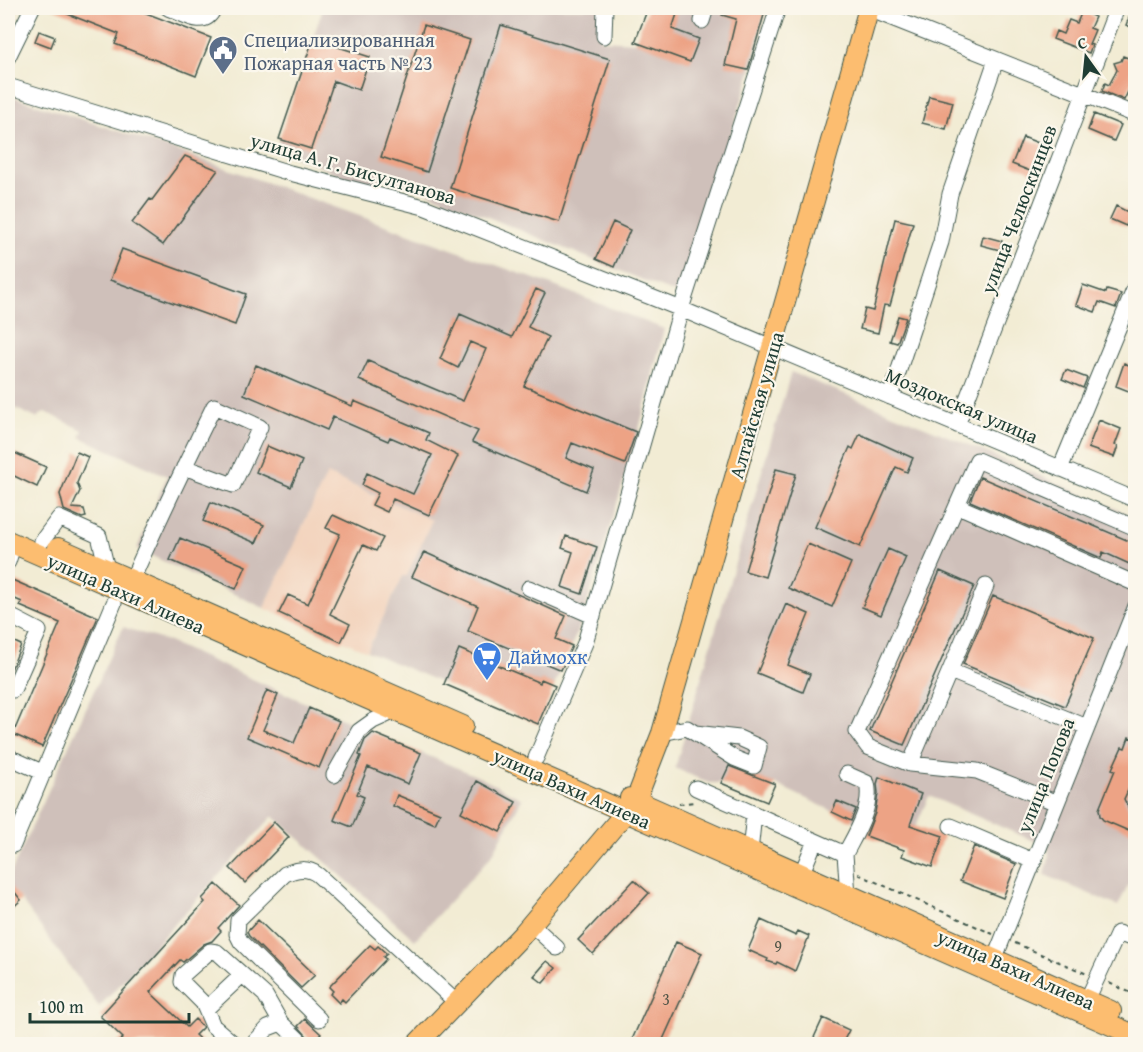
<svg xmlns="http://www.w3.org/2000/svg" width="1143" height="1052" viewBox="0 0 1143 1052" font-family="'Gentium Book Plus',serif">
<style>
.built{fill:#f3d4be}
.industrial{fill:#cfc0ba}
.building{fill:#eda385}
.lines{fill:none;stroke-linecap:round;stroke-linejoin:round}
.minor-casing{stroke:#3f574c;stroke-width:17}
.major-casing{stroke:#3f574c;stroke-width:22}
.path{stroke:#3f574c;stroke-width:2;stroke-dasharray:4.5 4.5;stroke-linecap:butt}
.minor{stroke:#fff;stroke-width:15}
.major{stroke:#fcbd6f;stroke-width:20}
.labels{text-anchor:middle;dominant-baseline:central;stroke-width:4.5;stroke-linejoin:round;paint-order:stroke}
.number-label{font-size:16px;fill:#525648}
.service-label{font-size:20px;fill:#4e5e75;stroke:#fbf7ec;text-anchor:start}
.street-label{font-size:20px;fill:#1f3d34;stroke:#fbf7ec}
.shop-label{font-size:20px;fill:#366cbe;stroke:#fbf7ec;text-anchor:start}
</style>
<rect width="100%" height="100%" fill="#fbf7ec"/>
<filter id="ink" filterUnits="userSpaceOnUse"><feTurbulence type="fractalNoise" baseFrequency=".0167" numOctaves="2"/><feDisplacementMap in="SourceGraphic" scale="12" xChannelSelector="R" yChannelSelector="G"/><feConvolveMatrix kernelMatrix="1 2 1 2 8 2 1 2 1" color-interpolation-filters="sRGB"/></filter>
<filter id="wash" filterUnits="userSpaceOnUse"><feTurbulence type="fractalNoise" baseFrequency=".008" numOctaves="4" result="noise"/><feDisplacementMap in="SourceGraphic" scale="24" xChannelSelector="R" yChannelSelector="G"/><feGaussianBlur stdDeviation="1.35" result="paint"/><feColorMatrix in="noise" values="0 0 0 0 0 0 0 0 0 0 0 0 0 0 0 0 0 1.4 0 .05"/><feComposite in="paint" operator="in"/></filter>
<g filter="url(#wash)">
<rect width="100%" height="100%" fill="#f2ecd4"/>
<path class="built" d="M327,473L433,520L407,576H403L367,651L264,608Z"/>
<path class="industrial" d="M323,8H602L601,40L635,42L648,8H766L751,71L682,291L677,294L382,174L376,189L276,149Z
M8,95L184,153L549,284L664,329L638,433L581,623L538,724L367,651L403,576H407L432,520L327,474L264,608L137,549L167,476L80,437L83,430L45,412L36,418L8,405Z
M791,372L969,445L1135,517L1136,888L1128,885L1118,906L1045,875L1049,857L1048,847L929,796L907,846L775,784L767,802L721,783H708L675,768Z
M123,627L169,642L369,731L479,777L522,799L492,855L415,940L273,816L99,1007L21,900L8,884V879Z"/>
<g id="blocks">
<path class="building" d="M52,8H133L211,38L196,76L115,44L119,34Z
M648,8H679L672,29L699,39L690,62L635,42Z
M724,8H766L748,70L725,65L736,19L722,15Z
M1133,8H1136V29L1126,25Z
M1082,11L1095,17L1090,28L1095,30L1089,44L1092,45L1089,53L1053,39L1056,31L1063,34L1069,20L1077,23Z
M424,25L470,40L427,172L381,157Z
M501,25L610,59L559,222L450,188Z
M39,31L55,37L51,47L35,41Z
M313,39L370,57L359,90L334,81L311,149L279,139Z
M1123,56L1136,61V75L1124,100L1102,91L1105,83L1109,85L1117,70L1114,63L1121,61Z
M929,96L953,102L946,129L922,123Z
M1094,114L1121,125L1114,141L1088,130Z
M1023,137L1046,146L1035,173L1012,164Z
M185,156L218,170L163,245L132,223L150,199L152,200Z
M1116,206L1132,214L1126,226L1110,219Z
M895,219L913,223L890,306L884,305L878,333L860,329L865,309L873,311Z
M613,222L630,230L614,267L596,259Z
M983,236L1002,241L1000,250L981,245Z
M122,249L246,294L235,325L110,280Z
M1083,285L1106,293L1107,290L1121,294L1116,308L1099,302L1095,312L1076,305Z
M536,289L545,293L528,327L548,337L524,386L636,432L625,464L572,443L566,458L594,470L586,491L472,442L478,431L359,380L368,361L463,401L486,349L470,342L458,368L440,359L460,314L512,337Z
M898,316L906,318L897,343L890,341Z
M1124,363L1136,368V394L1116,386Z
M256,365L352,406L354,401L429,433L426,440L458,456L429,515L393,499L387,512L372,505L378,493L362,485L367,473L413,494L432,455L390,437L388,441L333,417L327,430L244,394Z
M1066,370L1087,378L1083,388L1062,379Z
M1099,420L1121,429L1115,445L1118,446L1114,457L1088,448Z
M860,434L913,458L907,472L896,467L860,547L815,527L850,447L853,449Z
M267,446L302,461L291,487L256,472Z
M8,450L46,467L37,487L8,473Z
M77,452L88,457L77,483L80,491L72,508L84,509L86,517L82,518L64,510L60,494Z
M776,469L796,474L765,577L745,571Z
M980,477L1136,544V567L1103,552L1101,558L970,501Z
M211,502L264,525L256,543L203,521Z
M333,515L383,538L376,551L363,545L330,614L350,624L341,642L279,613L288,595L308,604L340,534L326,528Z
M566,536L597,547L582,594L562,587L573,552L562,548Z
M180,538L246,566L236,589L170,560Z
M808,544L851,563L832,607L788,588Z
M888,549L906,557L881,615L862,607Z
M424,552L566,616L556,639L572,646L561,670L468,631L478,606L412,577Z
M940,571L974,586L904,745L870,731Z
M10,579L98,617L42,747L13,734L60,623L20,606L22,602L8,596V584Z
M993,596L1094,638L1065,706L963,664Z
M786,604L809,614L788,665L810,674L803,692L757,673Z
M8,639L21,645L8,677Z
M459,649L540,683L541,679L555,685L538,724L444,684Z
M267,690L278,695L263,730L294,743L309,708L339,721L319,768L247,737Z
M373,733L421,753L408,784L368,767L357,794L364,797L352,827L334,820L361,756L359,755L365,740Z
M1129,737L1136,740V773L1124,799L1129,809L1136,812V834L1103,820L1100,816L1099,809L1115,770L1112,769L1122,747L1125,748Z
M729,766L775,784L767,802L721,783Z
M879,777L921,794L910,825L943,836L932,867L902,856L904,850L866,836L875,813L878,793L877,784Z
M477,781L516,802L500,832L461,812Z
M397,795L440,813L435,824L393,806Z
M837,801L856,809L851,821L832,812Z
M274,822L289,837L245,883L230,868Z
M974,846L1016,864L1003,898L960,881Z
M634,880L649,893L593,954L578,940Z
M8,884L21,900L8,912Z
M216,884L239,905L218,928L221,931L212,941L204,944L183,962L180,960L150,992L187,1027L195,1019L203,1027L195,1035L205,1044H116L123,1038L100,1016L205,902L202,899Z
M258,920L315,975L301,988L249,936L247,932Z
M761,920L796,936L798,931L809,936L795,971L777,962L776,964L767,961L768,959L748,950Z
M676,942L702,953L661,1044H630Z
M370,945L375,949L378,946L387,954L383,957L386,959L345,1002L342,999L339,1003L330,994L333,991L329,987Z
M547,961L556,968L543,983L534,976Z
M823,1018L849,1030L842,1044H811Z
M305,1019L321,1034L312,1042L298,1026Z"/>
</g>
</g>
<g filter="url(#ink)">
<use href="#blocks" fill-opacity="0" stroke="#3f574c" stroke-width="1.5"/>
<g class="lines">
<g class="minor-casing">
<path id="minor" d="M168,8C184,14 205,30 214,8
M869,9L1136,115
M702,21L706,8
M604,36L605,8
M8,57L32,8
M8,86L290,173L424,207L681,309L1136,500
M890,397L941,242L950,194L996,60
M957,425L1117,8
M1060,469L1136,285
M958,506L1136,584
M42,541L59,518L99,536L107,569
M8,562L14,543
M132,580C158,521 186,463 214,406L260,427L233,485L184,467
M529,588L593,616
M8,615L39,631L13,690L8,689
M950,671L1087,727
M662,733L687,728L734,758L754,766L759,747L739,738L695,733
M8,754L11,758L44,773
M536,758L585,643L681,309L778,8
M910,764L986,586
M334,775L359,731L373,721L395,711
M696,788L845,854L848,895
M1057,803L977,771L910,764L868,747L857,732L977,460L1136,528
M951,826L1033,861
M8,831L13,845L114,603
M750,852L754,814
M845,854C856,833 873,807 867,783L847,774
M801,875L815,841
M531,924L557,948
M994,960L1136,606
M1087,1000L1118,933L1136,940
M206,1009L242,975
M319,1019L241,942L237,934L238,920L285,874C297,869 307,867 318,875L457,1003
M234,1044L213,1026L203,1003L182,982L183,975L210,951L217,952L265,995L281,1023L303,1044
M253,1044L268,1028L281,1023"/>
</g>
<g class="major-casing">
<path id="major" d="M8,541L1136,1036
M58,548L463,726
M630,798L1111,1011
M417,1044L522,935L636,800L662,733L869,8"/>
</g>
<path class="path" d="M679,804L694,802
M858,874L993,934
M1015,943L1087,974
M1109,983L1136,995"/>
<use href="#minor" class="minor"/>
<use href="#major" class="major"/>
</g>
</g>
<defs>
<g id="civic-pin" transform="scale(1.5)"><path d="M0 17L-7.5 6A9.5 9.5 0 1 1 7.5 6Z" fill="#5c6f8a" stroke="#fbf7ec"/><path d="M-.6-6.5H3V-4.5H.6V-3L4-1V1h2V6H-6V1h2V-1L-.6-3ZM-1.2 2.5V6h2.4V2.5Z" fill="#fff"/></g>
<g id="supermarket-pin" transform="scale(1.5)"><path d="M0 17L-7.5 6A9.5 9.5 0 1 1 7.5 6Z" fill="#3f7fe0" stroke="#fbf7ec"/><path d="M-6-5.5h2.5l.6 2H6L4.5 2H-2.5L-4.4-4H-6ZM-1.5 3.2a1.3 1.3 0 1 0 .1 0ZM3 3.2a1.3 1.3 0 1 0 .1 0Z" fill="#fff"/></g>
</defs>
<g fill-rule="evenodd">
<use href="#civic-pin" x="223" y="50"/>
<use href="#supermarket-pin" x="487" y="656"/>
</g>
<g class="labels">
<g class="number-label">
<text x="778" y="946">9</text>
<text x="666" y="999">3</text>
</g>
<g class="service-label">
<text x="244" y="39">Специализированная<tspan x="244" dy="23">Пожарная часть № 23</tspan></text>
</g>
<g class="street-label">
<text transform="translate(353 168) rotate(16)">улица А. Г. Бисултанова</text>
<text transform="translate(1018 209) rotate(-69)">улица Челюскинцев</text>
<text transform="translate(756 405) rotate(-74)">Алтайская улица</text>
<text transform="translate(962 405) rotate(23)">Моздокская улица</text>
<text transform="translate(126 593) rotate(24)">улица Вахи Алиева</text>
<text transform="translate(1045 775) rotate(-68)">улица Попова</text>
<text transform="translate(572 788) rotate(24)">улица Вахи Алиева</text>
<text transform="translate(1016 969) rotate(24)">улица Вахи Алиева</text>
</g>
<g class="shop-label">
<text x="508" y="656">Даймохк</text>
</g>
</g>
<rect width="1143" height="1052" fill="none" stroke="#fbf7ec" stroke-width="30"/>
<g transform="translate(1086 57) rotate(345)" stroke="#fbf7ec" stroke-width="4.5" paint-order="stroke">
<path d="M0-4.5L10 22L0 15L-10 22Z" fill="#1f3d34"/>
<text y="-9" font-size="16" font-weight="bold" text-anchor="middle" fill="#1f3d34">С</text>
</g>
<path d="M30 1013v9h159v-9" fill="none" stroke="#1f3d34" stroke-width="3"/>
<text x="39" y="1013" font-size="18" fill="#1f3d34" stroke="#fbf7ec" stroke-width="4.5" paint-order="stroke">100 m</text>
</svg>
